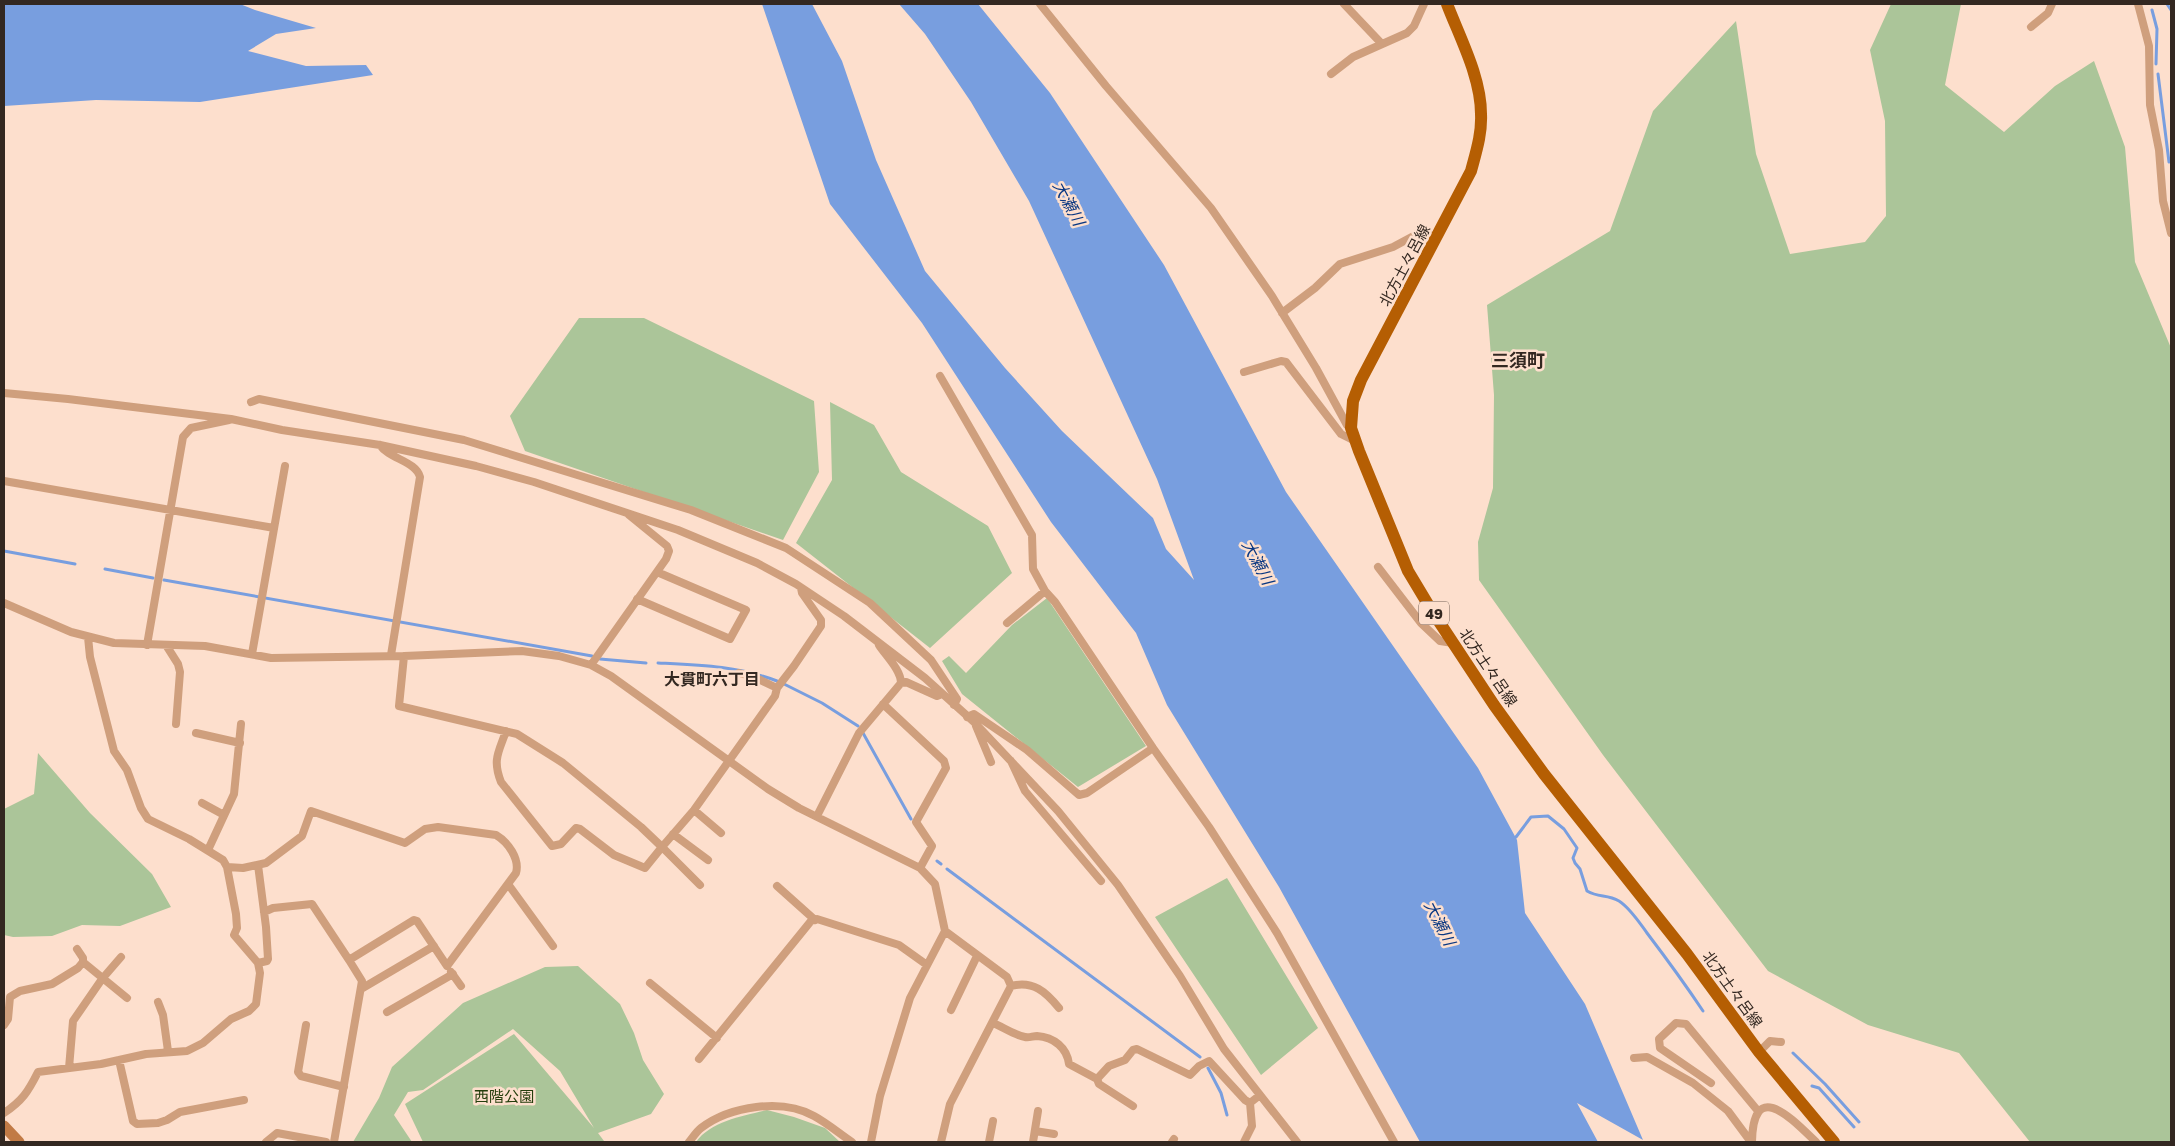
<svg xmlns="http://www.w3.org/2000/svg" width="2175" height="1146" viewBox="0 0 2175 1146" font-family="'Golos Text','Noto Sans JP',sans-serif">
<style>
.green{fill:#abc599}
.water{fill:#789edf}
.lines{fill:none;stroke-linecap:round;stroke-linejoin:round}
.stream{stroke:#789edf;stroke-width:3}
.street{stroke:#cf9f7d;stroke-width:8}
.secondary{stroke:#c17a45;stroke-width:11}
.primary{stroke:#b55e03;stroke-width:12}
.labels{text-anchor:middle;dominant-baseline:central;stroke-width:5;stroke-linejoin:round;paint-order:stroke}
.shield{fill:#fddfcd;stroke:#705f55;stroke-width:1}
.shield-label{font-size:14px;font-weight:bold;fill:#332821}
.street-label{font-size:15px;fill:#332821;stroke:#fddfcd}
.park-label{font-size:15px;fill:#253e0c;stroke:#fddfcd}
.water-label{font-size:16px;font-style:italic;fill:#0b3882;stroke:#fddfcd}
.neighbourhood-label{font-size:16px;font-weight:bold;fill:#332821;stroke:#fddfcd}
.quarter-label{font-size:18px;font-weight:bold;fill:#332821;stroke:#fddfcd}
</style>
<rect width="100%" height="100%" fill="#fddfcd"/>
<path class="green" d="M1891,4H1961L1945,85L2004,132L2055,86L2094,61L2125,147L2135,262L2171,348V1142H2030L1959,1053L1868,1025L1768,971L1603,755L1479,580L1478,542L1493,488L1494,395L1487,305L1610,231L1653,111L1736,21L1756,154L1790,254L1865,242L1886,216L1885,121L1870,50Z
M579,318H644L814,401L819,472L783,540L525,451L510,416Z
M830,402L874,425L901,472L988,526L1012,573L930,648L796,543L832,480Z
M1047,598L1146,746L1078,787L962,694L942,661L949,656L966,673L1012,625Z
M38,753L90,813L152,874L171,907L120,926L82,925L52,936L13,937L4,935V809L34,794Z
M1227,878L1318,1028L1261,1075L1155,917Z
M578,966L620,1004L634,1033L643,1060L664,1094L651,1114L598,1133L604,1141L631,1142H423L405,1104L514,1034L594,1128L560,1071L513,1029L423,1090L408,1092L394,1115L412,1142H353L379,1098L392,1067L463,1003L545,967Z
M767,1110L794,1117L825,1128L840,1142H696C711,1121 743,1116 767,1110Z"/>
<path class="water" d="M4,4H240L255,10L316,28L276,34L248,51L306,66L366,65L373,75L200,102L96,100L4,106Z
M762,4H812L842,61L876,160L925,271L1005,368L1062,431L1153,518L1166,549L1194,580L1157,479L1029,201L971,102L925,34L899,4H978L1050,93L1164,265L1286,492L1478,768L1517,840L1525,913L1585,1004L1643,1140L1577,1103L1598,1142H1420L1279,887L1167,705L1136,633L1051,522L922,323L830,204Z"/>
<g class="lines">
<path class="stream" d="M2167,4L2171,10
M2152,10L2157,29L2156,64
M2158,74L2169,162
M4,551L75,564
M105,569L153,578
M164,580L592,656
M600,659L646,663
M658,663C699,665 738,666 777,681
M784,684L822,703L858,726
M863,733L911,819
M1516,837L1531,817L1548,816L1564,829L1577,848L1573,858L1575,863L1580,869L1587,891C1599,898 1607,894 1619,901C1630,908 1639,922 1647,933C1666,958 1685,984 1703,1011
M937,861L941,864
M947,869L1200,1057
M1793,1053L1825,1084L1859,1122
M1208,1068L1221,1093L1227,1115
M1812,1086L1819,1088L1854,1127"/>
<path class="street" d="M1040,4L1106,86L1211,208L1272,296L1316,368L1347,425L1351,428
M1344,4L1381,43
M2138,4L2149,46L2150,105L2159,150L2163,201L2171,233
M2031,27L2048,13L2052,4
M1331,74L1353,57L1407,33L1414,26L1424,4
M1282,313L1315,288L1340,264L1393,247L1421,232H1425L1436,239
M1244,372L1281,361L1286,362L1341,434L1355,441
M940,376L1032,535L1033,569L1045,591L1055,602L1153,748L1209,827L1277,933L1394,1142
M4,393L68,399L231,419L282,430L380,445L476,466L534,482L678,530L757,563L796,584L844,616L925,678L974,722L1058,811L1118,885L1180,976L1224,1049L1297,1142
M251,402L259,399L464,440L691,510L786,548L870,603L931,660L957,699L954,705
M380,445C389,459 416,461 420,477L391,655
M4,481L274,528
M1378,567L1421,623L1440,641L1453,643
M637,599L730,639L746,610L657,572
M4,603L71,632L114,643L205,646L271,658L404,656L522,651L559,656L591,665L611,676L768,789L799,808L920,868L935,884L945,931L910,998L880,1096L871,1142
M1007,623L1045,591
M147,645L183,437L191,428L229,420
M166,645L178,664L180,672L176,724
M252,654L285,466
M404,656L399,706L517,734L563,763L641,827L662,847L694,810L775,696L777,688L794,666L821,626V620L802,593L801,588
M591,665L666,559L669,551L667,546L629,515
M739,673L754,677L777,688
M901,683L906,682L937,696L942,694
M883,704L944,761L946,768L916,822L932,846L920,868
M967,717L974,714L1027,750L1079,795L1087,793L1153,748
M976,726L991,762
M506,731C499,752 492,759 501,782L552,846L561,844L576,828L580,829L614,855L645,868L662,847L700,885
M196,733L240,743
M1011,761L1025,791L1101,881
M202,803L224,815
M694,810L721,833
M817,816L859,733L901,683C901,670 886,656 879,645
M673,834L708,860
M208,850L234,794L241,724
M258,865L266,927L268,959L267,961L258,963
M227,867L243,868L266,863L302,836L311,811L405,843L425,829L438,827L496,835C508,842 520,859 516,873L447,966L417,921L414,920L349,960L362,981L334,1142
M508,884L553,946
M777,886L815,920
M264,912L273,908L312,904L349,960
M83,962L127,998
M451,972L461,986
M650,983L717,1038
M1011,986C1033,980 1046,992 1059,1008
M361,989L434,946
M158,1002L163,1015L168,1051
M951,1010L977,956
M387,1012L453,974
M993,1023C1003,1027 1014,1035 1025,1037C1029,1038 1033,1036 1037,1036C1054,1037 1067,1048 1069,1064L1097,1079L1099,1084L1133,1106
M4,1025L8,1019L10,997L20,991L52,984L78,968L83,962V958L77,949
M306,1025L298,1072L301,1076L344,1087
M1759,1052L1770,1041L1781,1042
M1634,1058L1647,1057L1693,1083L1728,1111L1751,1142
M699,1059L811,921L817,919L899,945L927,965
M119,1060L133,1121L137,1124L158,1123L167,1120L180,1112L244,1100
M69,1068L73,1021L102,979L121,957
M1097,1079L1109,1066L1125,1060L1133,1050L1137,1049L1190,1075L1199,1066L1209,1061L1245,1100L1250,1103L1260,1095
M1711,1083L1660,1048L1659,1039L1676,1023L1686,1024L1758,1111
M4,1113C22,1101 28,1092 38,1072L101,1064L146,1054L187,1051L203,1043L231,1019L249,1011L256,1004L260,973L258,963L234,935L237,928L236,914L227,867L223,860L189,839L148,819L141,808L127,770L114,751L90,657L88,637
M1035,1131L1054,1134
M266,1142L277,1133L326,1142
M689,1142C693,1137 697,1131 701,1128C730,1106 782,1098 814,1116C827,1123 840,1134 852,1142
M941,1142L950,1104L1011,986L1007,977L945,931
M989,1142L993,1121
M1033,1142L1038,1111
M1172,1142L1174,1139
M1244,1142L1252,1126L1250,1103
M1752,1142C1753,1077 1792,1119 1816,1142"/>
<path class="secondary" d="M4,1126L19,1142"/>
<path class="primary" d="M1447,4C1460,38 1481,77 1481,114C1482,134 1476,152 1471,171L1361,380L1353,401L1351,428L1359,451L1408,571L1432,611L1494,705L1544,774L1687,954L1759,1052L1834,1142"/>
</g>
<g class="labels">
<rect class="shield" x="1419" y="601.5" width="30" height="23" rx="4"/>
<g class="shield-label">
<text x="1434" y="613">49</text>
</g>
<g class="street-label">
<text transform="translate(1404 265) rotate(-62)">北方土々呂線</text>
<text transform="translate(1489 667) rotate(56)">北方土々呂線</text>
<text transform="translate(1733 989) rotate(54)">北方土々呂線</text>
</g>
<g class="park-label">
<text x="504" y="1096">西階公園</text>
</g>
<g class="water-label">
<text transform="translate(1069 203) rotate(62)">大瀬川</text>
<text transform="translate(1258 562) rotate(62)">大瀬川</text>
<text transform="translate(1440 923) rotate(63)">大瀬川</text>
</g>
<g class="neighbourhood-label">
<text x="712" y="679">大貫町六丁目</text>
</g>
<g class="quarter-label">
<text x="1518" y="360">三須町</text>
</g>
</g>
<rect width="2175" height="1146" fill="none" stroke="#332821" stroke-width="10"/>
</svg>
